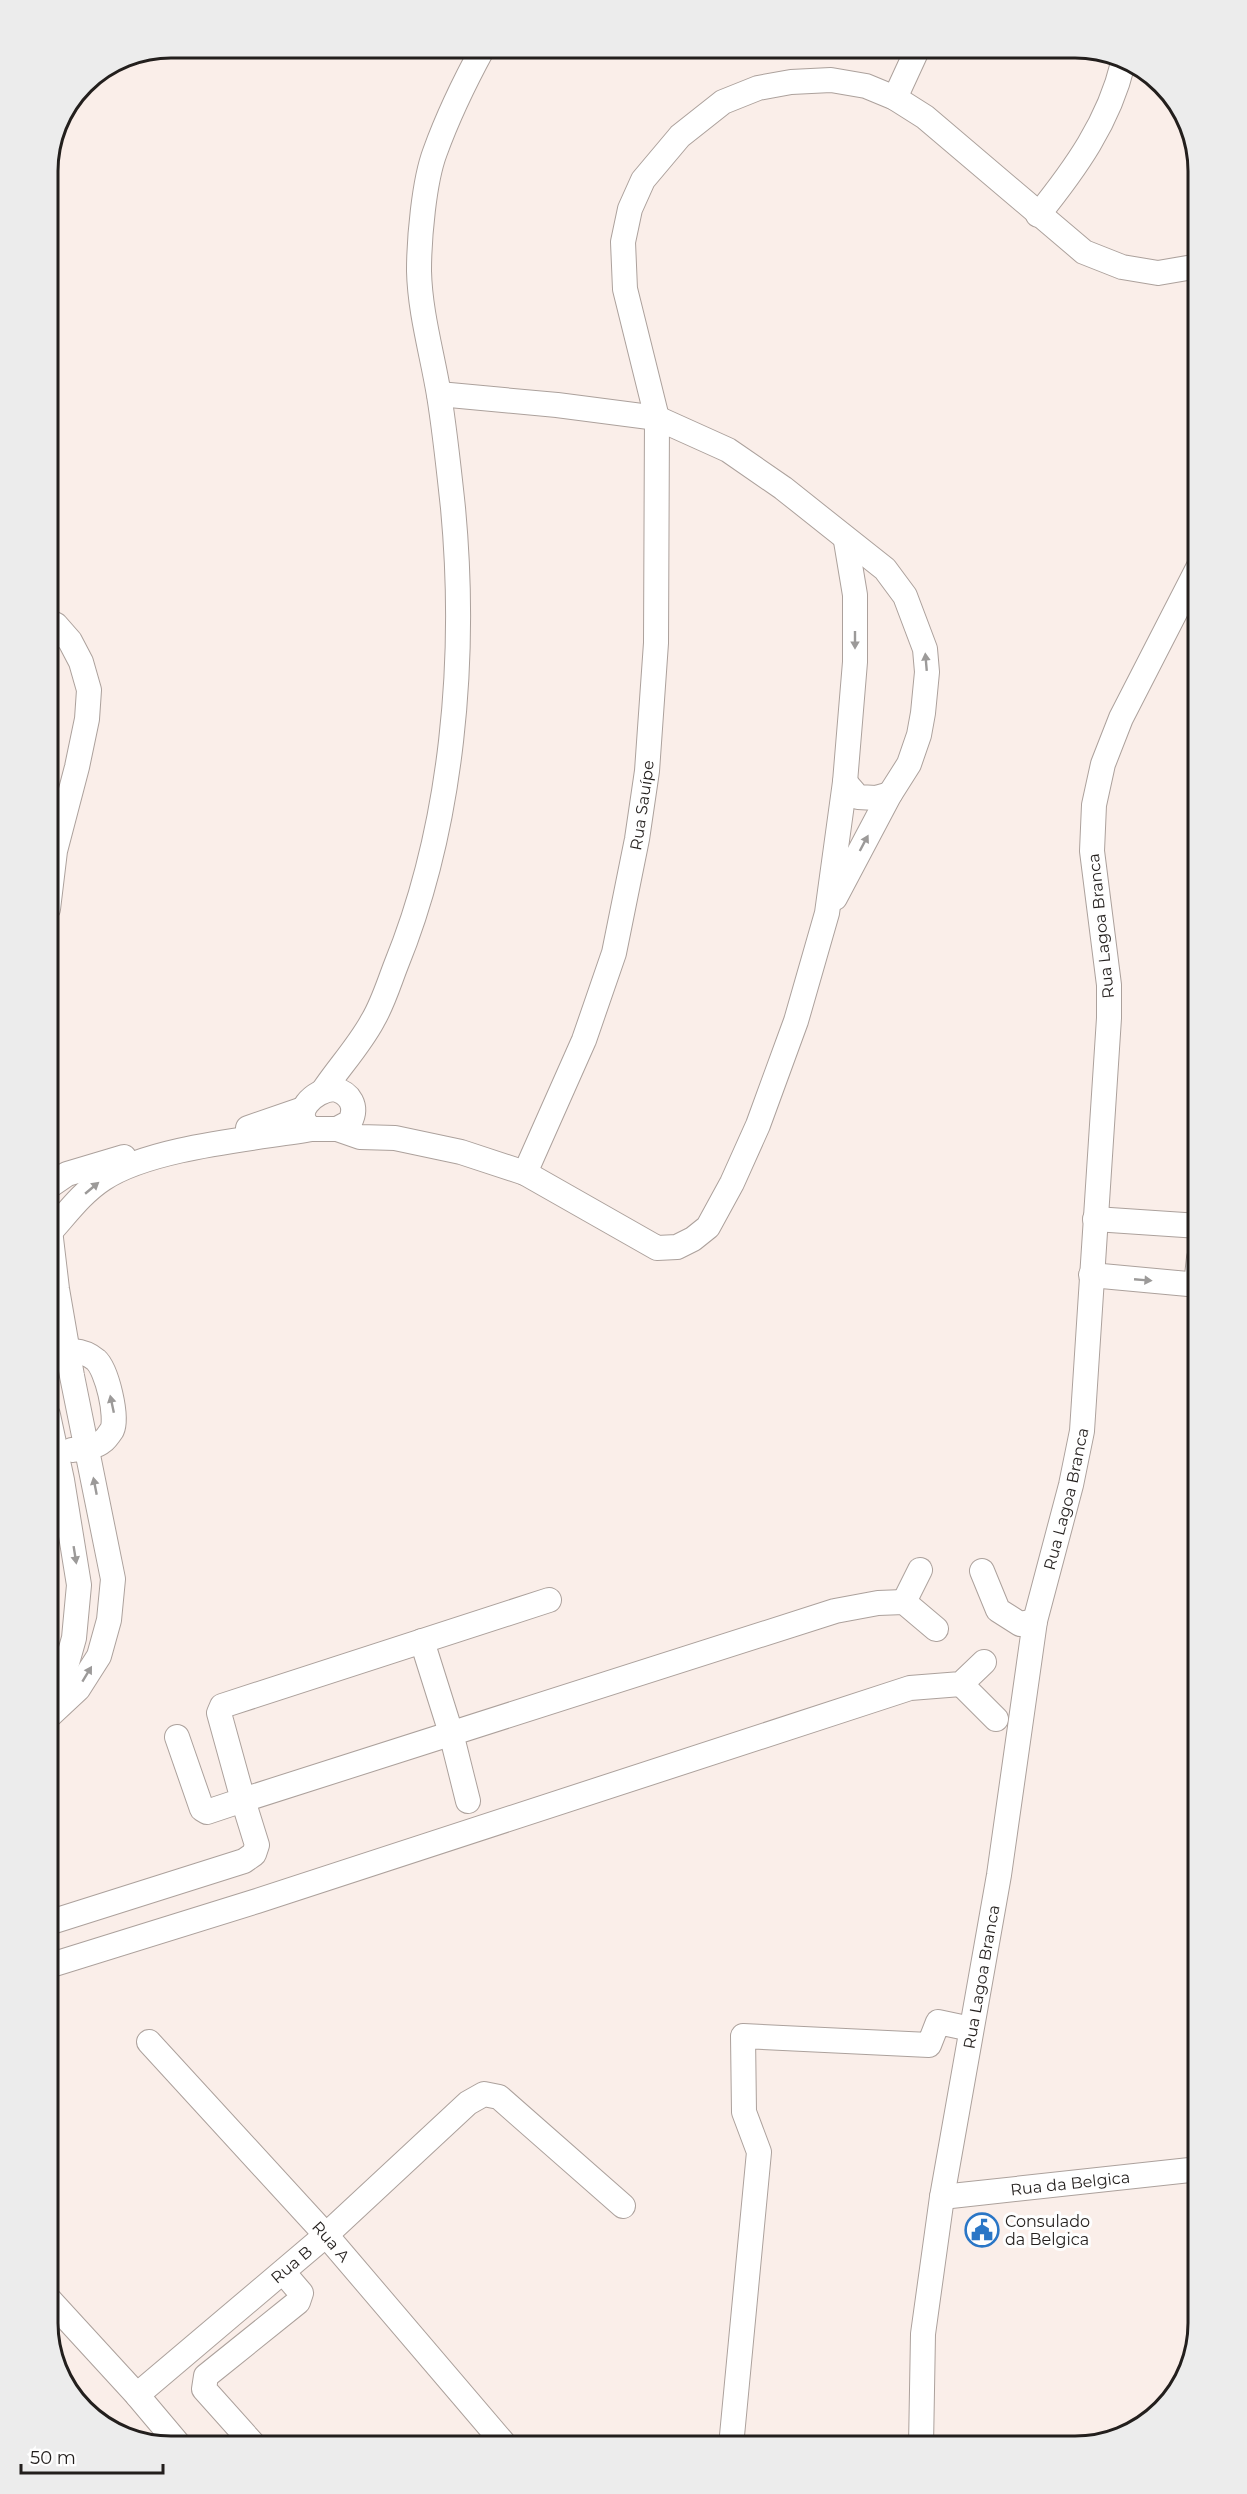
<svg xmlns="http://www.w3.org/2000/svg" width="1247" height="2494" viewBox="0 0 1247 2494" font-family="Montserrat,sans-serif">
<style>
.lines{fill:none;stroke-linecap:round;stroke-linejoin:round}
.minor-casing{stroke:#aca19c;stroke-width:26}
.minor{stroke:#fff;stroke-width:24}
.oneway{fill:#9c9a99}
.labels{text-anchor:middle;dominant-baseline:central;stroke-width:6;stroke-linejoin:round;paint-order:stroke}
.street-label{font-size:16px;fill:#231f1d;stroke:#fefefe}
.poi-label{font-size:16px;fill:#231f1d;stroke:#fefefe;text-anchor:start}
.rim{fill:none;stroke:#231f1d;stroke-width:3}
</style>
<rect width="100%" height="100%" fill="#faeee9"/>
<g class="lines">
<g class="minor-casing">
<g id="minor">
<path d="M895,98L918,48"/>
<path d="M1038,215C1075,169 1109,122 1123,63"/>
<path d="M439,394L557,405L657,418L728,450L783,488L885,569L905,596L925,649L927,672L923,713L919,735L909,764L890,794L835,898"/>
<path d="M845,782L858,797L876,798L890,794"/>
<path d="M48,909L55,851L77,767L87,719L89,690L81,662L70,641L56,625L48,621"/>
<path d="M334,1089C350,1093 358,1106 350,1122L337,1129H312C289,1114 314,1090 334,1089Z"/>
<path d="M323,1091C339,1067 359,1046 373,1020C383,1003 389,983 396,965C453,825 467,658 453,508C449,471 445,432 439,395C432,353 420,313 419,271C419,239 424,181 435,152C448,116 465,81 483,48"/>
<path d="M248,1128L303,1109"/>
<path d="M337,1129L360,1137L395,1138L461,1152L525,1173L657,1248L677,1247L693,1239L708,1227L732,1183L758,1125L796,1021L827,913L845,782L855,662V595L846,541"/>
<path id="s1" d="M525,1173L584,1040L614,953L637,839L647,771L656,643L657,418L625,289L623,242L630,209L643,180L680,136L723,102L758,88L791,82L831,80L866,86L895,98L925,117L1084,252L1122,267L1158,273L1199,266"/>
<path d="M48,1187L67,1174L124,1157"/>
<path d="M1095,1219L1199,1226"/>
<path d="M52,1230C68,1212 83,1192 103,1179C151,1147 254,1139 312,1129"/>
<path d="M1091,1275L1199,1285"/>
<path d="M1196,1285L1199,1258"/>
<path d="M48,1353C65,1350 82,1348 96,1360C107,1370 118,1417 112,1430C110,1433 106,1439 103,1441C95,1448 82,1449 72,1450"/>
<path d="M982,1571L998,1610L1020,1624L1035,1621"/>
<path d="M904,1602L920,1570"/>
<path d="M422,1641L451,1733L468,1801"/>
<path d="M961,1684L996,1719"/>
<path d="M48,1702L67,1663L74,1638L79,1585L62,1480L48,1415"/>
<path d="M48,1717L78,1689L99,1656L109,1620L113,1579L72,1376L57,1289L48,1213"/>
<path d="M177,1737L202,1809L207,1812L243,1800L219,1713L222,1706L549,1600"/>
<path d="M48,1923L244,1861L254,1854L257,1845L243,1800L835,1611L878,1603L904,1602L936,1629"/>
<path d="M48,1966L257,1901L910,1688L961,1684L984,1662"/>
<path id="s2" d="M149,2042L326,2235L506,2446"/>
<path id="s3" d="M942,2197L1199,2169"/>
<path d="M48,2298L137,2395L180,2446"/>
<path id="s4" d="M137,2395L326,2235L468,2103L484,2094L499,2097L623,2206"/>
<path d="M255,2446L204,2389L206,2376L298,2302L301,2293L283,2272"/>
<path d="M731,2446L759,2152L744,2112L743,2036L929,2045L938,2022L971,2029"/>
<path id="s5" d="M921,2446L923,2334L942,2197L999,1875L1035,1621L1071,1485L1082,1431L1109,1018V985L1092,851L1094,805L1103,764L1121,718L1199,566"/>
</g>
</g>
<use href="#minor" class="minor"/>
</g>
<defs><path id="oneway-solid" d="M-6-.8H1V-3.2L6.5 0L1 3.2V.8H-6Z" transform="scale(1.5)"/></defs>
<g class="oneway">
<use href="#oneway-solid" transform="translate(855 640) rotate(90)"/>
<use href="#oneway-solid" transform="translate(926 662) rotate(-95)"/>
<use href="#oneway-solid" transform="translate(864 843) rotate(-62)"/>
<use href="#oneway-solid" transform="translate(92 1188) rotate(-40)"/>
<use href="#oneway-solid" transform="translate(1143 1280) rotate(5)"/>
<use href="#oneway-solid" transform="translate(112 1404) rotate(-102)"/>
<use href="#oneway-solid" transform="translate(95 1486) rotate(-101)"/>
<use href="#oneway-solid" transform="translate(75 1555) rotate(81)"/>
<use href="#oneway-solid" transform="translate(87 1674) rotate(-59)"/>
</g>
<defs>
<g id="civic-ring" transform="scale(1.725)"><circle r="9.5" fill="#fefefe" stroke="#2a76c6" stroke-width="1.5"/><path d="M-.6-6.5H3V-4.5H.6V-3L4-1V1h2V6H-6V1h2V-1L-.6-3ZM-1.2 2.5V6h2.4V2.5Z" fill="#2a76c6"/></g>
</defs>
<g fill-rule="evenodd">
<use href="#civic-ring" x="982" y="2230"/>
</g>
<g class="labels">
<g class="street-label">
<text stroke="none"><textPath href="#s1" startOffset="388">Rua Sauípe</textPath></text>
<text transform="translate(1101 926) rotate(-96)">Rua Lagoa Branca</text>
<text stroke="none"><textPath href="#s5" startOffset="960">Rua Lagoa Branca</textPath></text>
<text stroke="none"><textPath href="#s5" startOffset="474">Rua Lagoa Branca</textPath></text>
<text stroke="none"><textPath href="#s3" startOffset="129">Rua da Belgica</textPath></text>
<text stroke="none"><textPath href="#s2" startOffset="270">Rua A</textPath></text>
<text stroke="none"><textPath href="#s4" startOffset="202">Rua B</textPath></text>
</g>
<g class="poi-label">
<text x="1005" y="2221">Consulado<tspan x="1005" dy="18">da Belgica</tspan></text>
</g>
</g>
<path d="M0 0H1247V2494H0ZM171 58H1075A113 113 0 0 1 1188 171V2323A113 113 0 0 1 1075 2436H171A113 113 0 0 1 58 2323V171A113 113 0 0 1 171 58Z" fill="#ececec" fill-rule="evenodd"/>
<path class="rim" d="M171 58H1075A113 113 0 0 1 1188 171V2323A113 113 0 0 1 1075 2436H171A113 113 0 0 1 58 2323V171A113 113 0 0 1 171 58Z"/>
<path d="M21 2464v9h142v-9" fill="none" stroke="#231f1d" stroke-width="3"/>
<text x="30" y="2464" font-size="18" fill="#231f1d" stroke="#fefefe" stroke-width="4.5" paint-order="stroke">50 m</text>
</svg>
